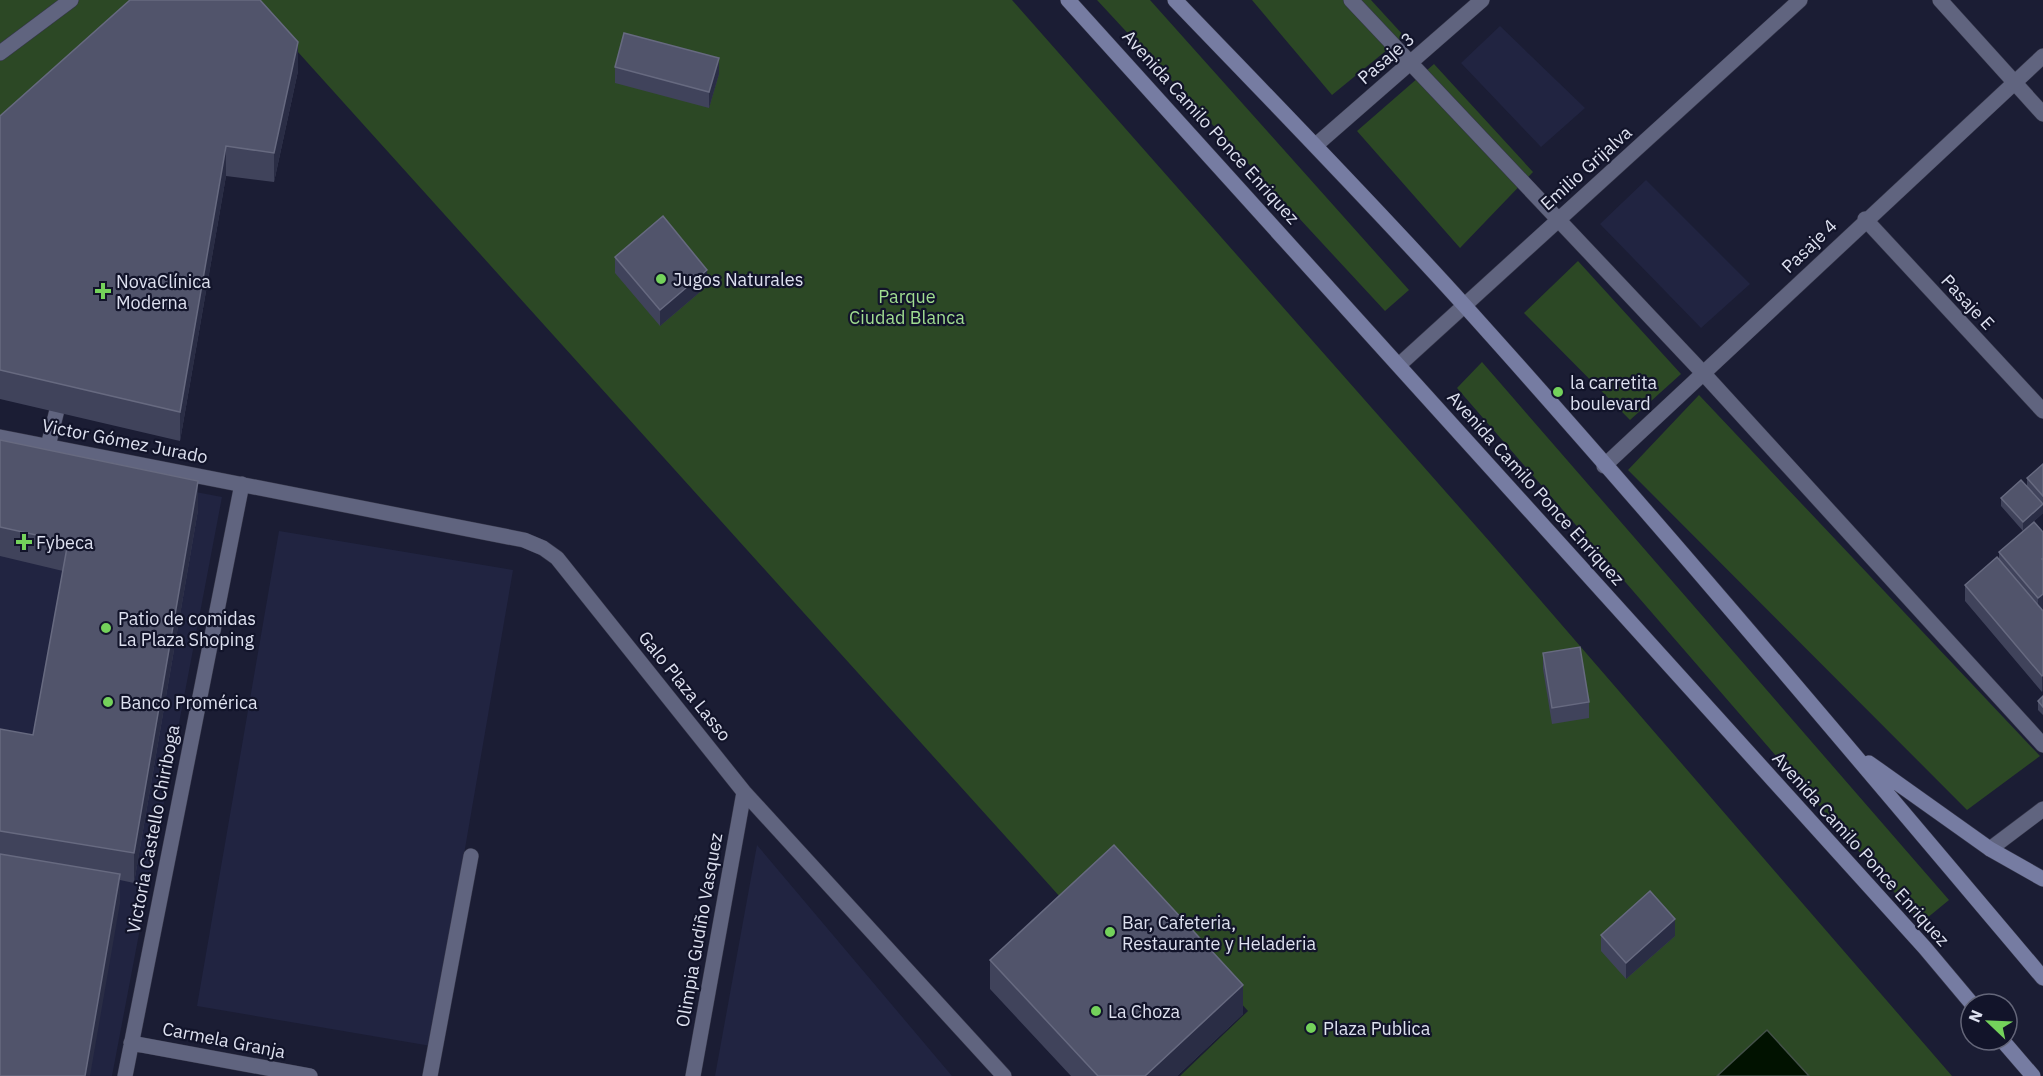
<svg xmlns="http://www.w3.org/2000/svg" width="2043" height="1076" viewBox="0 0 2043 1076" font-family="'IBM Plex Sans',sans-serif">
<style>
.built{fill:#212441}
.green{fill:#2c4825}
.water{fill:#011200;stroke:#435048;stroke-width:1.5}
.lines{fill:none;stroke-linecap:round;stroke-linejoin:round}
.lane-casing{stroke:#36374a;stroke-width:16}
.street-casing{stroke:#36374a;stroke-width:16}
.secondary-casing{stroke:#36374a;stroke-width:16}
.lane{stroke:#60647f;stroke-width:15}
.street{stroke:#60647f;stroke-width:15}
.secondary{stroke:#767ca2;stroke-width:15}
.wall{fill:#40435b}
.shaded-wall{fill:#2a2d45}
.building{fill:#51546b;stroke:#676a80;stroke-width:1.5}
.poi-dot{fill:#74d25b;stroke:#12142a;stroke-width:2}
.labels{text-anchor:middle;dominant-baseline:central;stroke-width:4.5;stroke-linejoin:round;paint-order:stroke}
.street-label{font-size:18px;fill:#dee1f0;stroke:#12142a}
.poi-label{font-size:18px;fill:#dee1f0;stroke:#12142a;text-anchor:start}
.park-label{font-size:18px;fill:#a1de91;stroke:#12142a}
</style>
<rect width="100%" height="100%" fill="#1b1d34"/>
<path class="built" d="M1500,26L1585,108L1541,147L1461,63Z
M1646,180L1750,284L1701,328L1600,224Z
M0,455L222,497L112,1076H0Z
M279,531L513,570L431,1046L197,1006Z
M757,845L952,1076H715Z"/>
<path class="green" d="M0,0H143L0,125Z
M251,0H1012L1490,542L1952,1076H1180L1248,1011L1110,857L1061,898Z
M1097,0H1150L1409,290L1385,311Z
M1252,0H1371L1404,36L1332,95Z
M1434,64L1533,172L1460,248L1357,131Z
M1578,261L1681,374L1630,420L1524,313Z
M1482,362L1949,900L1921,923L1457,388Z
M1699,395L2040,756L1967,810L1628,470Z"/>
<path class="water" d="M1767,1030L1809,1076H1717Z"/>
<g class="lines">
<g class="lane-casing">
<path id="lane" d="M0,53L71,0
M48,446L61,394"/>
</g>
<g class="street-casing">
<path id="street" d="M1351,0L1704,374L2043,745
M1940,0L2043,114
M1316,145L1482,0
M1865,219L2043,411
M1399,365L1800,0
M0,437L524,540L543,548L557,558L744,792L1004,1076
M1604,466L2043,56
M1990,849L2043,809
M131,1043L310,1076
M125,1076L242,484
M430,1076L471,856
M693,1076L744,792"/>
</g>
<g class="secondary-casing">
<path id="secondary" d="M1068,0L1925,948L1972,1004
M1175,0C1272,101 1370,201 1464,305C1662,525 1852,752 2043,978
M1869,763L1990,849L2043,879
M2002,1040L2033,1076"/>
</g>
<use href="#lane" class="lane"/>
<use href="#street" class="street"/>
<use href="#secondary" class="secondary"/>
</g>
<path class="wall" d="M615,67L719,74L709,108L615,83Z
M298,71L274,182L226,176L180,441L0,399V116Z
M615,257L707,286L660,326L615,273Z
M0,440L198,510L134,883L120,880V903L0,1076V729L33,735L63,571L0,556Z
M2043,464V504L2027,486V478Z
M2001,498L2043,513L2023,531L2001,506Z
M2043,532V610L2042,692L1965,601V585L1999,560V552Z
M1543,653L1589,702V718L1552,724L1543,669Z
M2043,696V715L2038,710V701Z
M1601,935L1675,936L1626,979L1601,951Z
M990,960L1243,1014L1177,1076H1071L990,989Z"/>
<path class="shaded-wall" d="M298,42V71L274,182V153Z
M719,58V74L709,108V92Z
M226,146V176L180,441V412Z
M707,270V286L660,326V310Z
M198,481V510L134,883V853Z
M2043,504V513L2023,531V522Z
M2043,594V610L2038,614V598Z
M2043,675V691L2042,692V676Z
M120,874V903L90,1076H85Z
M1675,919V936L1626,979V963Z
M1243,985V1014L1177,1076H1145Z"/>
<path class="building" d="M130,0H260L298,42L274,153L226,146L180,412L0,370V116Z
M624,33L719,58L709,92L615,67Z
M663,216L707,270L660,310L615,257Z
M0,440L198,481L134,853L0,831V729L33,735L68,542L0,527Z
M2043,464V496L2027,478Z
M2021,480L2043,504L2023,522L2001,498Z
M2034,522L2043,532V558L2042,559L2043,560V594L2038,598L1999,552Z
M1997,557L2043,611V675L2042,676L1965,585Z
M1580,647L1589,702L1552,708L1543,653Z
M2043,696V707L2038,701Z
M1114,845L1243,985L1145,1076H1098L990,960Z
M0,854L120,874L85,1076H0Z
M1650,891L1675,919L1626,963L1601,935Z"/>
<g class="poi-dot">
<circle cx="661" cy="279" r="6"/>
<path d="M100 282h6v6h6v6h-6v6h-6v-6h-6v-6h6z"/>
<circle cx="1558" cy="392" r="6"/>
<path d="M21 533h6v6h6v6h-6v6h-6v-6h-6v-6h6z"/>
<circle cx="106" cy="628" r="6"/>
<circle cx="108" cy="702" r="6"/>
<circle cx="1110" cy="932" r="6"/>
<circle cx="1096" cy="1011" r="6"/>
<circle cx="1311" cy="1028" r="6"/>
</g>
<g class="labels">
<g class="street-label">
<text transform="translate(1386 58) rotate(-41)">Pasaje 3</text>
<text transform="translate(1211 127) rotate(48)">Avenida Camilo Ponce Enriquez</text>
<text transform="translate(1586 168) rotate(-42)">Emilio Grijalva</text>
<text transform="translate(1809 246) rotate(-44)">Pasaje 4</text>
<text transform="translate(1968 302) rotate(47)">Pasaje E</text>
<text transform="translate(125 441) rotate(11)">Victor Gómez Jurado</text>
<text transform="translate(1536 488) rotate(48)">Avenida Camilo Ponce Enriquez</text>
<text transform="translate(685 686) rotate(51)">Galo Plaza Lasso</text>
<text transform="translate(153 829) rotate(-79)">Victoria Castello Chiriboga</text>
<text transform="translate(1861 849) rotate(48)">Avenida Camilo Ponce Enriquez</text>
<text transform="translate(699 930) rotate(-80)">Olimpia Gudiño Vasquez</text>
<text transform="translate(224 1040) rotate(11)">Carmela Granja</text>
</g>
<g class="poi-label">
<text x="673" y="279">Jugos Naturales</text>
<text x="116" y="281">NovaClínica<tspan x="116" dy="21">Moderna</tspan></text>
<text x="1570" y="382">la carretita<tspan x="1570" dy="21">boulevard</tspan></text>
<text x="36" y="542">Fybeca</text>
<text x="118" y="618">Patio de comidas<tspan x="118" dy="21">La Plaza Shoping</tspan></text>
<text x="120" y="702">Banco Promérica</text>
<text x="1122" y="922">Bar, Cafeteria,<tspan x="1122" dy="21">Restaurante y Heladeria</tspan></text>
<text x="1108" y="1011">La Choza</text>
<text x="1323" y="1028">Plaza Publica</text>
</g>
<g class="park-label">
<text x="907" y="296">Parque<tspan x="907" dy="21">Ciudad Blanca</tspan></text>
</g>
</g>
<g transform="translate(1989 1022) rotate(293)"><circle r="28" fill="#12142a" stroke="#646679" stroke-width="1.5"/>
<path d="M0-4.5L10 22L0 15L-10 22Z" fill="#74d25b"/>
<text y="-9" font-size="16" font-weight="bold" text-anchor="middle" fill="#dee1f0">N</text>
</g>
</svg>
